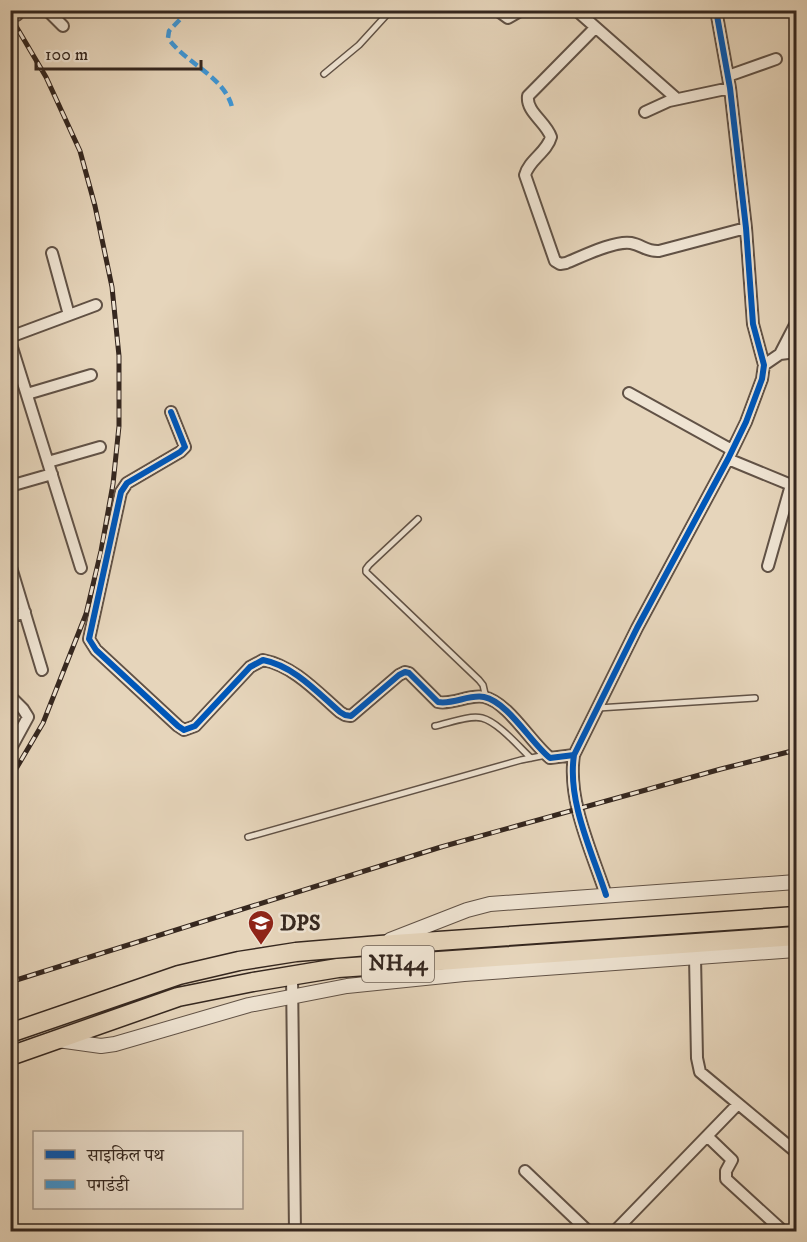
<svg xmlns="http://www.w3.org/2000/svg" width="807" height="1242" viewBox="0 0 807 1242" font-family="'IM FELL DW Pica','Noto Serif Devanagari',serif">
<style>
.lines{fill:none;stroke-linecap:round;stroke-linejoin:round}
.service-casing{stroke:#615246;stroke-width:8}
.minor-casing{stroke:#615246;stroke-width:14}
.tertiary-casing{stroke:#615246;stroke-width:16}
.trunk-casing{stroke:#35271f;stroke-width:21}
.service{stroke:#efe4d3;stroke-width:5}
.minor{stroke:#efe4d3;stroke-width:10}
.tertiary{stroke:#efe4d3;stroke-width:14}
.trunk{stroke:#e6d5bb;stroke-width:18}
.rail-casing{stroke:#35271f;stroke-width:5}
.rail{stroke:#efe4d3;stroke-width:3;stroke-dasharray:9;stroke-linecap:butt}
.quiet{stroke:#3e96d5;stroke-width:4.5;stroke-dasharray:9 4.5;stroke-linecap:butt}
.cycleway-casing{stroke:#efe4d3;stroke-width:10}
.cycleway{stroke:#0057b8;stroke-width:6}
.labels{text-anchor:middle;dominant-baseline:central;stroke-width:5;stroke-linejoin:round;paint-order:stroke}
.shield{fill:#efe4d3;stroke:#6d6055;stroke-width:1.5}
.shield-label{font-size:21px;font-weight:bold;fill:#35271f}
.poi-label{font-size:22px;font-weight:bold;fill:#35271f;stroke:#efe4d3;text-anchor:start}
</style>
<rect width="100%" height="100%" fill="#e6d5bb"/>
<filter id="stains"><feTurbulence type="fractalNoise" baseFrequency=".00333" numOctaves="4"/><feColorMatrix values="0 0 0 0 .2 0 0 0 0 .09 0 0 0 0 .02 0 0 0 .5 -.17"/></filter>
<radialGradient id="worn" r=".72"><stop offset=".6" stop-color="#630" stop-opacity="0"/><stop offset="1" stop-color="#630" stop-opacity=".3"/></radialGradient>
<g class="lines">
<g class="service-casing">
<path id="service" d="M324,74L359,45L391,10
M418,519L369,565L366,569V572L479,680L483,685L486,698
M598,708L755,698
M435,726C449,723 469,715 482,718C498,722 519,747 531,758
M248,837L521,760L546,755"/>
</g>
<g class="minor-casing">
<path id="minor" d="M47,10L63,26
M497,10L508,18L522,10
M576,10L677,99
M17,15L21,10
M595,28L528,96C526,112 546,122 551,137C547,152 529,160 525,175L555,261L560,264L566,263C581,257 615,240 631,243C642,245 647,252 659,251L746,228
M728,76L776,59
M645,112L669,101L730,88
M52,253L69,315
M10,337L96,305
M10,341L81,568
M780,354L796,323
M764,365L780,354L796,352
M629,393L732,450
M27,394L91,375
M171,412L185,447L180,452L127,483L121,492L89,639L96,650L178,726L184,730L195,726L250,667L263,660C294,666 317,692 340,712L345,715L351,716L399,675L405,672L409,673L438,702C453,705 469,694 484,697C508,702 531,743 550,758L574,755
M728,459L796,487
M48,462L100,447
M10,486L52,474
M10,564L42,670
M768,566L791,485
M10,617L25,612
M10,696L23,709L28,717L10,750
M606,895C592,852 567,801 574,755L637,628L728,459L746,422L762,379L764,365L753,324L746,228L730,88L716,10
M695,957L697,1058L700,1072L796,1152
M292,976L295,1232
M707,1136L732,1160L726,1171V1179L784,1232
M525,1171L589,1232
M614,1232L738,1104"/>
</g>
<g class="tertiary-casing">
<path id="tertiary" d="M390,940L467,910L490,904L796,882
M58,1040L101,1046L115,1044L249,1005L347,986L464,974L796,950"/>
</g>
<g class="trunk-casing">
<path id="trunk" d="M10,1033L179,975L239,961L296,952L380,945L796,916
M10,1056L178,997L253,982L338,968L796,936"/>
</g>
<use href="#service" class="service"/>
<use href="#minor" class="minor"/>
<use href="#tertiary" class="tertiary"/>
<use href="#trunk" class="trunk"/>
<g class="rail-casing">
<path id="rail" d="M10,16L46,77L80,151L95,206L112,287L119,356V426L113,484L101,551L86,614L43,723L10,779
M10,982L441,847L721,769L796,750"/>
</g>
<use href="#rail" class="rail"/>
<path class="quiet" d="M189,10L169,31L168,38C186,64 224,76 232,107
M244,10H246"/>
<g class="cycleway-casing">
<path id="cycleway" d="M171,412L185,447L180,452L127,483L121,492L89,639L96,650L178,726L184,730L195,726L250,667L263,660C294,666 317,692 340,712L345,715L351,716L399,675L405,672L409,673L438,702C453,705 469,694 484,697C508,702 531,743 550,758L574,755
M606,895C592,852 567,801 574,755L637,628L728,459L746,422L762,379L764,365L753,324L746,228L730,88L716,10"/>
</g>
<use href="#cycleway" class="cycleway"/>
</g>
<defs>
<g id="school-pin" transform="scale(1.35)"><path d="M0 17L-7.5 6A9.5 9.5 0 1 1 7.5 6Z" fill="#8f2418" stroke="#efe4d3"/><path d="M0-5L7-2L0 1L-7-2ZM-4 1L0 2.5L4 1V4Q0 6-4 4Z" fill="#fff"/></g>
</defs>
<g fill-rule="evenodd">
<use href="#school-pin" x="261" y="923"/>
</g>
<g class="labels">
<rect class="shield" x="362" y="946" width="72" height="36" rx="4.5"/>
<g class="shield-label">
<text x="398" y="964">NH44</text>
</g>
<g class="poi-label">
<text x="280" y="923">DPS</text>
</g>
</g>
<rect width="807" height="1242" fill="none" stroke="#e6d5bb" stroke-width="36"/>
<rect x="12" y="12" width="783" height="1218" fill="none" stroke="#35271f" stroke-width="3"/>
<rect x="18" y="18" width="771" height="1206" fill="none" stroke="#35271f" stroke-width="1.5"/>
<rect x="33" y="1131" width="210" height="78" fill="#efe4d3" stroke="#a5988b" stroke-width="1.5"/>
<rect x="45" y="1150" width="30" height="9" fill="#0057b8" stroke="#a5988b" stroke-width="1.5"/>
<text x="87" y="1161" font-size="18" fill="#35271f">साइकिल पथ</text>
<rect x="45" y="1180" width="30" height="9" fill="#3e96d5" stroke="#a5988b" stroke-width="1.5"/>
<text x="87" y="1191" font-size="18" fill="#35271f">पगडंडी</text>
<path d="M36 60v9h165v-9" fill="none" stroke="#35271f" stroke-width="3"/>
<text x="45" y="60" font-size="18" fill="#35271f" stroke="#efe4d3" stroke-width="4.5" paint-order="stroke">100 m</text>
<rect width="100%" height="100%" filter="url(#stains)"/>
<rect width="100%" height="100%" fill="url(#worn)"/>
</svg>
